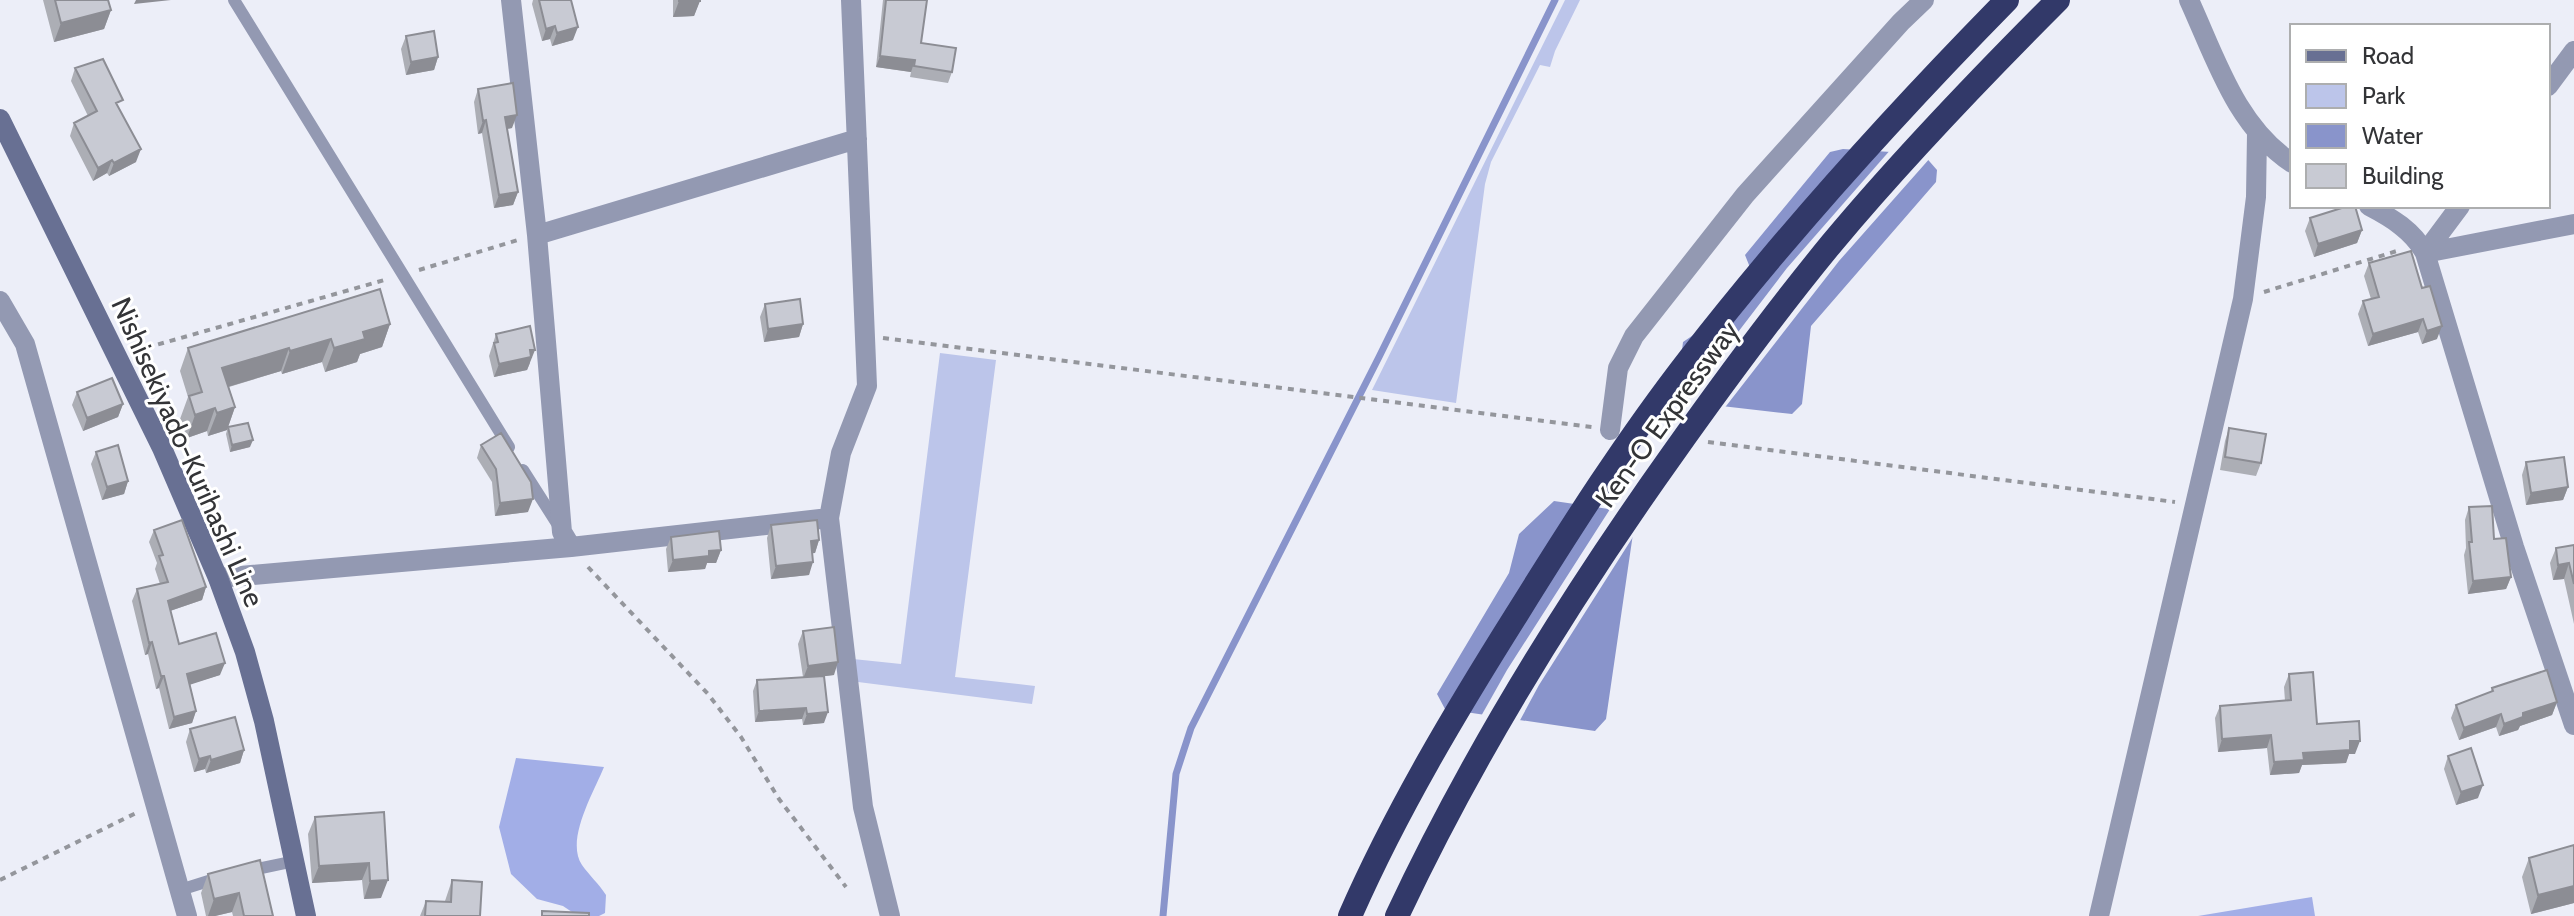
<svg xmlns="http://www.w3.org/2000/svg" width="2574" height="916" viewBox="0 0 2574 916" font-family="Cabin,sans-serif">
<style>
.green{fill:#bcc5ea}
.forest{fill:#a2aee7}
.water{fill:#8994cb}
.pier{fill:#eceef8}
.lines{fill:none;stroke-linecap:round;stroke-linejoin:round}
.stream{stroke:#8994cb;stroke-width:7}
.path{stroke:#94969c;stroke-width:4;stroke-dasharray:6 6;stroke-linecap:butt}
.lane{stroke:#9399b2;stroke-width:12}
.street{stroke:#9399b2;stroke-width:20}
.secondary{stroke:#687093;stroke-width:20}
.highway{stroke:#323969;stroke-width:24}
.wall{fill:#acaeb5}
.shaded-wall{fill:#8c8d94}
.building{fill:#c8cad3;stroke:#8c8d94;stroke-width:2}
.labels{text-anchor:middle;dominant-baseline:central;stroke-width:6;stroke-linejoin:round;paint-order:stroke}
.street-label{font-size:28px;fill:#333437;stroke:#fff}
</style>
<rect width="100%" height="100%" fill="#eceef8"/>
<path class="green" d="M1565,0H1580L1555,51L1550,67L1540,65L1491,162L1485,184L1456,403L1372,390Z
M940,353L996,360L955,677L1035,686L1032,704L858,682L853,659L901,664Z"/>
<path class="forest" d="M516,758L604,767C594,792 565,840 582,865C589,875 599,884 606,895L605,913L599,916H578L563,906L537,899L511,874L499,827Z
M2312,897L2315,916H2198Z"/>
<path class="water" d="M1843,149L1923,154L1937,170L1936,182L1811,326L1802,404L1792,414L1687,402L1677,391L1683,342L1726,313L1751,270L1745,255L1830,152Z
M1554,501L1636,513L1606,719L1595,731L1445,709L1437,694L1509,573L1519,534Z"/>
<path class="pier" d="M1892,148L1923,150L1931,157L1839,261L1723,410L1683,404L1787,268Z
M1612,506L1638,510V529L1539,685L1518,724L1480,718L1507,670Z"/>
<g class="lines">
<path class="stream" d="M1163,916L1176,774L1191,728L1379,357L1555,0"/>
<path class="path" d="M419,270L518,240
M2264,292L2400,250
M883,338L1592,427
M135,351L388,279
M1708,442L2175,502
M588,567L708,694L741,737L779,799L846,887
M0,880L136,813"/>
<path class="lane" d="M234,0L509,447
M523,470L558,525
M248,871L295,861
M180,890L218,878"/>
<path class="street" d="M511,0L537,235L562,532L571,547
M851,0L867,386L841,453L829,518L863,807L890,916
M2189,0C2216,59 2236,126 2292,163
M2548,86L2574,51
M2369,206C2392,218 2413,231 2425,253L2514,547L2574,725
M537,235L857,139
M2425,253L2574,224
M2425,253L2460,206
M0,301L25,344L187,916
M1610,430L1618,368L1634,336L1745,195L1901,22L1924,0
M218,578L571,547L829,518
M2099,916L2243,299L2256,197L2257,134"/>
<path class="secondary" d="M0,119L162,448L218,578L245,652L264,721L306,916"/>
<path class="highway" d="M1350,916C1396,811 1456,711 1517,614C1571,527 1627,439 1690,358C1788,232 1895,114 2007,0
M1397,916C1473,754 1568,601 1672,455C1723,383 1776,311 1832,243C1903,158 1980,78 2058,0"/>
</g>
<path class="wall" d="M43,0H108L111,10L104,29L54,42Z
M533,0H571L573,40L552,46L550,39L542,41L532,4Z
M673,0H700L694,16L673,17Z
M883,0H927L921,43L952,72L948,83L910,77L911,72L876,67Z
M406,36L438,57L434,70L406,75L401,49Z
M75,68L120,109L136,162L109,176L107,173L93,181L70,136L74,123L88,116L71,81Z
M478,89L512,128L507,129L518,192L513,205L494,208L482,133L478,134L474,102Z
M2310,218L2362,230L2357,243L2314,257L2305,231Z
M2411,251L2437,339L2422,344L2418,332L2368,346L2358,314L2363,301L2371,299L2364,276L2369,263Z
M765,304L803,324L799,337L764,342L760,317Z
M390,324L382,347L360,354L357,362L325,372L322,362L282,374L281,371L229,387L235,407L227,430L208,436L207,431L187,438L180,419L188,397L180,371L188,348Z
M496,334L530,363L527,370L494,377L489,356Z
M77,392L123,404L118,417L83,431L72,405Z
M228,427L250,447L230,452L226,434Z
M2229,428L2261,463L2256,476L2220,470L2225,441Z
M481,445L528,512L495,516L492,482L477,458Z
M96,452L128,481L124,494L102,500L91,464Z
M2526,462L2568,487L2563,500L2526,505L2522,475Z
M2469,507L2494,539L2511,577L2506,589L2468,594L2464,555L2466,548L2465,520Z
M771,525L819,540L815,553H812L809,575L771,579L767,538Z
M154,530L206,587L202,600L170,611L179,644L220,675L190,684L196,711L192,723L169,729L159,688L156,689L148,654L145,655L132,601L137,589L160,584L155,569L157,563L149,542Z
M671,537L721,550L716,563H707L705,569L668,572L666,549Z
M2574,545V624L2564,579L2553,580L2550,563L2556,548Z
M803,631L834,675L824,676V723L803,725L802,719L755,722L753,691L757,680L803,677L798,644Z
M2289,674L2317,724L2355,754H2349L2346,763L2302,765L2299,773L2270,775L2267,748L2218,752L2215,718L2220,706L2285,701L2284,687Z
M2492,688L2557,702L2552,715L2520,726L2518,730L2499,736L2496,727L2459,740L2451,718L2456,705L2491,692Z
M190,729L244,750L240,763L206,773L205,769L194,772L186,742Z
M2448,756L2478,798L2456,805L2444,769Z
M384,812L381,898L364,899L362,880L312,883L308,834L315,817Z
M2574,845V903L2531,914L2522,877L2529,858Z
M208,874L273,916H233L232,912L215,916H206L201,893Z
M452,880L480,916H420L426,901H445Z"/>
<path class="shaded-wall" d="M136,0H171L134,4Z
M679,1H700L694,16L673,17Z
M111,10L104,29L54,42L61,23Z
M555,26L550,39L542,41L546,29Z
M578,27L573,40L552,46L557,33Z
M880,56L915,60L911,72L876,67Z
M438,57L434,70L406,75L411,62Z
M517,115L512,128L501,130L505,117Z
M486,120L482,133L478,134L483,121Z
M141,149L136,162L109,176L114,163Z
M112,160L107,173L93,181L98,168Z
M518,192L513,205L494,208L499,195Z
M2362,230L2357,243L2314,257L2318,244Z
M2423,319L2418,332L2368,346L2373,334Z
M390,324L382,347L360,354L357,362L325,372L334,348L363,332Z
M803,324L799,337L764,342L768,329Z
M2442,326L2437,339L2422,344L2427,331Z
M331,339L322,362L282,374L290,351Z
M289,348L281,371L214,391L222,368Z
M530,350H535L527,370L494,377L499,364Z
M123,404L118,417L83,431L87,418Z
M235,407L227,430L208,436L217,413Z
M215,408L207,431L187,438L195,415Z
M253,440L250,447L230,452L232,445Z
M128,481L124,494L102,500L107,487Z
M2568,487L2563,500L2526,505L2531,493Z
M533,499L528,512L495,516L500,503Z
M819,540L815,553L806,554L811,541Z
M721,550L716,563H707L705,569L668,572L673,560L709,551Z
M813,562L809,575L771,579L776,566Z
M2569,563L2564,579L2553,580L2558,565Z
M2511,577L2506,589L2468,594L2473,581Z
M206,587L202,600L164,613L168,601Z
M152,642L148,654L145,655L149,643Z
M838,662L834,675L803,679L808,666Z
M225,663L220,675L183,687L187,674Z
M161,676H164L159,688L156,689Z
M2557,702L2552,715L2520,726L2518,730L2499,736L2504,724L2523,713Z
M806,708L802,719L755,722L759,711Z
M196,711L192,723L169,729L174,717Z
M828,712L824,723L803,725L807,714Z
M2501,714L2496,727L2459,740L2464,728Z
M2271,735L2267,748L2218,752L2222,739Z
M2350,741H2360L2355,754H2349L2346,763L2302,765L2299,773L2270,775L2274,762L2303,753Z
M244,750L240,763L206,773L211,760Z
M210,756L205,769L194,772L199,759Z
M2483,785L2478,798L2456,805L2461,792Z
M369,863L362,880L312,883L319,866Z
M388,880L381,898L364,899L370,881Z
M2574,886V903L2531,914L2538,895Z
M239,893L232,912L215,916H208L214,899Z"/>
<path class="building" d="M55,0H108L111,10L61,23Z
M539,0H571L578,27L557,33L555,26L546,29Z
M679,0H700V1H679Z
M886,0H927L921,43L956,48L952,72L914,66L915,60L880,56Z
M434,31L438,57L411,62L406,36Z
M103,59L123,100L116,103L141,149L114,163L112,160L98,168L74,123L97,111L75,68Z
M513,83L517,115L505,117L518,192L499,195L486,120L483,121L478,89Z
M2348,206H2355L2362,230L2318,244L2310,218Z
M2411,251L2422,288L2430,286L2442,326L2427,331L2423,319L2373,334L2363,301L2379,297L2369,263Z
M380,289L390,324L363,332L365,339L334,348L331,339L290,351L289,348L222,368L235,407L217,413L215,408L195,415L189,396L202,392L188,348Z
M800,299L803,324L768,329L765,304Z
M530,326L535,350H530L531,357L499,364L494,343L498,342L496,334Z
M112,378L123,404L87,418L77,392Z
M248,423L253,440L232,445L228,427Z
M2229,428L2266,434L2261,463L2225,457Z
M501,433L531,482L533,499L500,503L496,469L481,445Z
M118,445L128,481L107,487L96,452Z
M2564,457L2568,487L2531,493L2526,462Z
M2492,506L2494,539L2506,538L2511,577L2473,581L2469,542H2472L2469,507Z
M182,520L206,587L168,601L179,644L216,633L225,663L187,674L196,711L174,717L164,676H161L152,642L149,643L137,589L168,582L159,556L163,555L154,530Z
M817,520L819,540L811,541L813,562L776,566L771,525Z
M719,531L721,550L709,551V556L673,560L671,537Z
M2574,545V584L2569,563L2558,565L2556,548Z
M834,627L838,662L808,666L803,631Z
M2547,670L2557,702L2523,713V717L2504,724L2501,714L2464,728L2456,705L2493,691L2492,688Z
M2313,672L2317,724L2359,721L2360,741H2350V750L2303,753L2304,760L2274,762L2271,735L2222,739L2220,706L2291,700L2289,674Z
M824,676L828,712L807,714L806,708L759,711L757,680Z
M235,717L244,750L211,760L210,756L199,759L190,729Z
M2471,748L2483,785L2461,792L2448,756Z
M384,812L388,880L370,881L369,863L319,866L315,817Z
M2574,845V886L2538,895L2529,858Z
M260,860L273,916H244L239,893L214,899L208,874Z
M452,880L482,882L480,916H425L426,901L451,902Z
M542,911L589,913V916H542Z"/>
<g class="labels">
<g class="street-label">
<text transform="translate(1667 414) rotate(-54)">Ken-O Expressway</text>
<text transform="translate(188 452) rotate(66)">Nishisekiyado-Kurihashi Line</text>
</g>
</g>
<rect x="2290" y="24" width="260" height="184" fill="#ffffff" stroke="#adaeaf" stroke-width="2"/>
<rect x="2306" y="50" width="40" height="12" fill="#687093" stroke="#adaeaf" stroke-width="2"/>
<text x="2362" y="64" font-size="24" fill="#333437">Road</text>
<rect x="2306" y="84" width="40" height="24" fill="#bcc5ea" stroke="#adaeaf" stroke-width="2"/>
<text x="2362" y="104" font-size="24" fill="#333437">Park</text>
<rect x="2306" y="124" width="40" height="24" fill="#8994cb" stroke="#adaeaf" stroke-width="2"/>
<text x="2362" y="144" font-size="24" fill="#333437">Water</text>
<rect x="2306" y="164" width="40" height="24" fill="#c8cad3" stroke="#adaeaf" stroke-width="2"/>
<text x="2362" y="184" font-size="24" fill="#333437">Building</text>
</svg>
